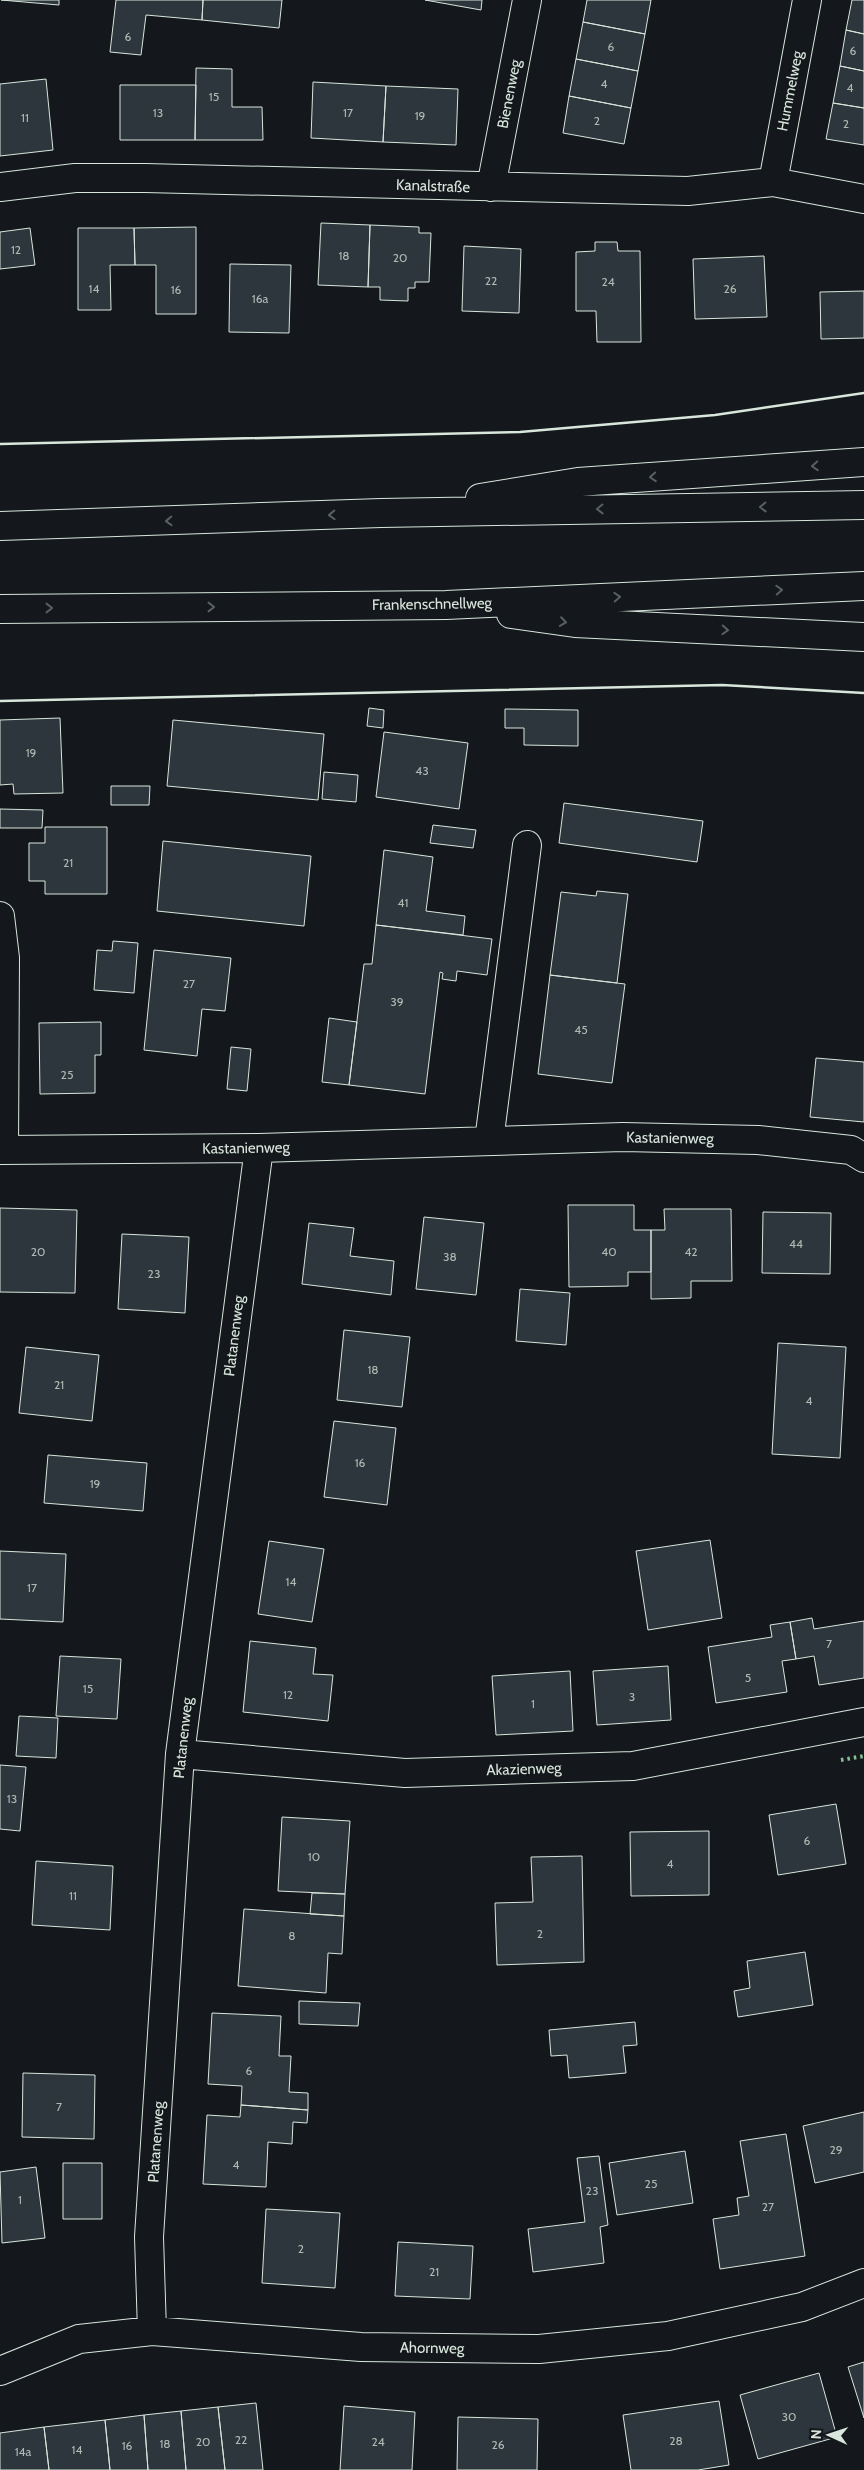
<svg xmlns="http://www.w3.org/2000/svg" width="864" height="2470" viewBox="0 0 864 2470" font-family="Cabin,sans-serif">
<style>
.building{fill:#2c363c;stroke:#d8e6dc}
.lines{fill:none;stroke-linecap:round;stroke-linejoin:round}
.minor-casing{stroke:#d8e6dc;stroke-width:30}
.motorway-casing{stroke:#d8e6dc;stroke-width:30}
.minor{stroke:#14181c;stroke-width:28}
.motorway{stroke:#14181c;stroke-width:28}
.hedge{stroke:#8ac095;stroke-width:4;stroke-dasharray:2.5 4;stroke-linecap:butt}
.wall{stroke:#d8e6dc;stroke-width:2.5}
.oneway{stroke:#59605f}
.labels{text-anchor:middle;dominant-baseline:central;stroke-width:4;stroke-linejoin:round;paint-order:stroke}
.number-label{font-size:12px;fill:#adbab4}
.street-label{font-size:15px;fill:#d8e6dc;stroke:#14181c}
</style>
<rect width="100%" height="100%" fill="#14181c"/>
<path class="building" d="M1,0H59V5Z
M116,0H203L202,20L146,15L141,55L110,52Z
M203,0H282L279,28L202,20Z
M425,0H482L481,10Z
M587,0H651L645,34L583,22Z
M852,0H864V34L846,30Z
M583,22L645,34L638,71L576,59Z
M846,30L864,34V71L840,66Z
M576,59L638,71L631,108L569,96Z
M840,66L864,71V108L833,103Z
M196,68L232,69V107H262L263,140H195Z
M46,79L53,150L0,156V84Z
M313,82L386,86L383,142L311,138Z
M120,85H196L195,140H120Z
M386,86L458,89L456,145L383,142Z
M569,96L631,108L624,144L563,133Z
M833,103L864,108V145L826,139Z
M321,223L370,225L368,287L318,285Z
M370,225L419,227V233H431L429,282H415V288H408V301L380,300V287H368Z
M196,227V314H156V265H135L134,228Z
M30,228L35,265L0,269V232Z
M78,228H134L135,265H110L111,310H78Z
M595,242H617L618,251H640L641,342H597L596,311H576V252L595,251Z
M464,246L521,249L519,313L462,311Z
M764,256L767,317L695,319L693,259Z
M230,264L291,265L289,333L229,332Z
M864,291V338L821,339L820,292Z
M369,708L384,710L383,728L367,726Z
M505,709L578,710V746L524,745V728H505Z
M60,718L63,793L14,794L13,784L0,785V720Z
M173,720L324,734L318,800L167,786Z
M384,732L468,743L459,809L376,797Z
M324,772L358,775L356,802L322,799Z
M111,786H150L149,805H111Z
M564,803L703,821L697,862L559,843Z
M0,809L43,810L42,828H0Z
M433,825L476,830L473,848L430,843Z
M45,827H107V894H45V881H29V843H45Z
M163,841L311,856L304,926L157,911Z
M384,850L433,857L426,911L465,916L463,935L376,925Z
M597,891L628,894L617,983L550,975L561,892L596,896Z
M376,925L492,939L487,975L457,971L456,981L442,979L443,973L440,972L425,1094L349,1085L364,964H372Z
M113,941L138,943L134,993L94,990L97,950L112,951Z
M154,950L231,958L225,1011L202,1009L197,1056L144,1050Z
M550,975L625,984L612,1083L538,1074Z
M329,1018L357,1022L349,1085L322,1082Z
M101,1022V1055H95V1093L40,1094L39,1023Z
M231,1047L251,1049L247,1091L227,1089Z
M816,1058L864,1062V1122L810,1117Z
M568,1205H634V1230H651V1272H628V1286L569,1287Z
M0,1208L77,1210L75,1293L0,1292Z
M664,1209H731L732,1281H691V1298L651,1299V1230H665Z
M763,1212L831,1213L830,1274L762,1273Z
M424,1217L484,1223L476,1295L416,1289Z
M309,1223L354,1228L350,1256L394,1261L391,1295L302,1284Z
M122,1234L189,1237L185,1313L118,1309Z
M520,1289L570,1293L566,1345L516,1341Z
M344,1330L410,1337L402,1407L337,1400Z
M778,1343L846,1347L840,1458L772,1454Z
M26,1347L99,1355L92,1421L19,1413Z
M334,1421L396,1428L387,1505L324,1497Z
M48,1455L147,1463L143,1511L44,1503Z
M710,1540L722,1618L648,1630L636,1551Z
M269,1541L324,1549L312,1622L258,1614Z
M0,1551L66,1554L63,1622L0,1619Z
M812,1618L814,1629L864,1621V1678L819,1685L814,1656L796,1659L790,1622Z
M790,1622L796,1659L782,1661L787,1692L716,1703L708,1647L772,1637L770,1625Z
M250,1641L316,1648L313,1674L333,1675L328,1721L243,1712Z
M60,1656L121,1659L117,1719L56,1716Z
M668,1666L671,1720L597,1725L593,1671Z
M570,1671L573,1731L496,1735L492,1676Z
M19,1716L58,1718L56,1758L16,1756Z
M0,1765L26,1767L20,1831L0,1829Z
M836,1804L846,1864L778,1875L769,1815Z
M282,1817L350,1821L345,1894L278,1891Z
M709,1831V1895L631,1896L630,1832Z
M582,1856L584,1962L497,1965L495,1903L533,1902L531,1857Z
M36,1861L113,1866L110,1930L32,1925Z
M312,1893L345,1894L344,1916L310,1914Z
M244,1909L344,1916L342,1954L328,1953L326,1993L238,1986Z
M805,1952L813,2005L738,2017L734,1991L750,1988L747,1961Z
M299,2001L360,2003L358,2026L299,2024Z
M212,2013L281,2016L279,2056H291L289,2092L308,2093V2110L241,2105L242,2086L208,2084Z
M635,2022L637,2045L623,2046L626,2073L569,2078L567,2055L551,2056L549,2030Z
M23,2073L95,2075L94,2139L22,2137Z
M241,2105L308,2110L307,2123L293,2122L292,2144L268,2142L266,2187L203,2184L207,2115L240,2117Z
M864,2112V2172L815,2183L803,2126Z
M786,2134L805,2256L720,2269L713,2219L739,2215L737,2198L749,2196L740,2141Z
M685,2151L693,2203L617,2215L609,2163Z
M599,2156L608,2225L600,2227L604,2263L533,2272L528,2229L585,2222L577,2158Z
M63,2163H102V2219H63Z
M36,2167L45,2238L2,2243L0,2172Z
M266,2209L340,2213L335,2288L262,2283Z
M398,2242L473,2246L470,2299L395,2296Z
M864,2362V2418L848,2367Z
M819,2373L837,2437L758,2459L740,2395Z
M719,2401L729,2465L698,2470H631L623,2415Z
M256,2403L263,2470H225L218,2407Z
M344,2406L415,2412L412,2470H340Z
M218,2407L225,2470H186L181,2411Z
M181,2411L186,2470H148L144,2415Z
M144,2415L148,2470H110L105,2420Z
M458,2417L538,2419L537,2470H457Z
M105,2420L110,2470H49L44,2427Z
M44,2427L49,2470H0V2433Z"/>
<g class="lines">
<g class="minor-casing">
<path id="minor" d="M773,182L807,0
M0,187L75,178H145L688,191L773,182L864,199
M491,187L527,0
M0,916L5,958L4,1150
M489,1141L527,845
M0,1150L259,1148L623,1137L758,1140L851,1150L864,1158
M180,1754L405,1773L633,1766L864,1722
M152,2331L149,2237L180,1754L259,1148
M0,2371L79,2339L152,2331L361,2347L539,2349L668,2336L802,2307L864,2283"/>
</g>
<g class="motorway-casing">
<path id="motorway" d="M480,498L578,482L864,462
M0,526L381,513L864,505
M0,609L446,605L864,586
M511,614L575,623L864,637"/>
</g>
<use href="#minor" class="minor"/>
<use href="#motorway" class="motorway"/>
<path class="hedge" d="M841,1760L864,1756"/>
<path class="wall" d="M0,444L520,432L715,415L864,393
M0,701L722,685L864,693"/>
</g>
<defs><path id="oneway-chevron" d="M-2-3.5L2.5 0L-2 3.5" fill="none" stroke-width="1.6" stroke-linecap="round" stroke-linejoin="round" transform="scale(1.25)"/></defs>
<g class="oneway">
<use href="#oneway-chevron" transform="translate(815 466) rotate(176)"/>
<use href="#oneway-chevron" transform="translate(653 477) rotate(176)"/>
<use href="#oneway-chevron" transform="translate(763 507) rotate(179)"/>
<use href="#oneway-chevron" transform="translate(600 509) rotate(179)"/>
<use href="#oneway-chevron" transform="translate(332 515) rotate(178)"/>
<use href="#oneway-chevron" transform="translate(169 521) rotate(178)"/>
<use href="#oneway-chevron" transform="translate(779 590) rotate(-3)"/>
<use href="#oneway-chevron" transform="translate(617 597) rotate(-3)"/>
<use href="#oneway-chevron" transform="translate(211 607)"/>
<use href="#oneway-chevron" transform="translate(49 608)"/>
<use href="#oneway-chevron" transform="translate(563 622) rotate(8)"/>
<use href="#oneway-chevron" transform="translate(725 630) rotate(3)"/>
</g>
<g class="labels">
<g class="number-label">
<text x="128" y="36">6</text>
<text x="611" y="46">6</text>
<text x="853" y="50">6</text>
<text x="604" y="83">4</text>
<text x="850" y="87">4</text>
<text x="214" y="96">15</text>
<text x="158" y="112">13</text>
<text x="348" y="112">17</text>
<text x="420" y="115">19</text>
<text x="25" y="117">11</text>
<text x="597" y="120">2</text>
<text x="846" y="123">2</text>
<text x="16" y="249">12</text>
<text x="344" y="255">18</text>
<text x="400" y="257">20</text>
<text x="491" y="280">22</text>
<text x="608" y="281">24</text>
<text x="94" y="288">14</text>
<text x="730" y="288">26</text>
<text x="176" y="289">16</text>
<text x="260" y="298">16a</text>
<text x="31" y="752">19</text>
<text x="422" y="770">43</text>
<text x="68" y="862">21</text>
<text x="403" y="902">41</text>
<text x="189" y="983">27</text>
<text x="397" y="1001">39</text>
<text x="581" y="1029">45</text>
<text x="67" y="1074">25</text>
<text x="796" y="1243">44</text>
<text x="38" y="1251">20</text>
<text x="609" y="1251">40</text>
<text x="691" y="1251">42</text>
<text x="450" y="1256">38</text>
<text x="154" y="1273">23</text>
<text x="373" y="1369">18</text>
<text x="59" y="1384">21</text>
<text x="809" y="1400">4</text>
<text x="360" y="1462">16</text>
<text x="95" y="1483">19</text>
<text x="291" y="1581">14</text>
<text x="32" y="1587">17</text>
<text x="829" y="1643">7</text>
<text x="748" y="1677">5</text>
<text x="88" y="1688">15</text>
<text x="288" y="1694">12</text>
<text x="632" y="1696">3</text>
<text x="533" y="1703">1</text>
<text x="12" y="1798">13</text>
<text x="807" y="1840">6</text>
<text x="314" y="1856">10</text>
<text x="670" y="1863">4</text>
<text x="73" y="1895">11</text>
<text x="540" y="1933">2</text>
<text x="292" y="1935">8</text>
<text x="249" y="2070">6</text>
<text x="59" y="2106">7</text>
<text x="836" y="2149">29</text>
<text x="236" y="2164">4</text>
<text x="651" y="2183">25</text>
<text x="592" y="2190">23</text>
<text x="20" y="2199">1</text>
<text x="768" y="2206">27</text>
<text x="301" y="2248">2</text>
<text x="434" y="2271">21</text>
<text x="789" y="2416">30</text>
<text x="241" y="2439">22</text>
<text x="676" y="2440">28</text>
<text x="203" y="2441">20</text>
<text x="378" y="2441">24</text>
<text x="165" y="2443">18</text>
<text x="498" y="2444">26</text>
<text x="127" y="2445">16</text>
<text x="77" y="2449">14</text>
<text x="23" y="2451">14a</text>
</g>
<g class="street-label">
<text transform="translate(790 91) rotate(-79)">Hummelweg</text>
<text transform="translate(509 94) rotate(-79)">Bienenweg</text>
<text transform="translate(433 186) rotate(2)">Kanalstraße</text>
<text transform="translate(432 604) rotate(-1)">Frankenschnellweg</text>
<text transform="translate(670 1138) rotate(1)">Kastanienweg</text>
<text transform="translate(246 1148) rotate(-1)">Kastanienweg</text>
<text transform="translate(234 1336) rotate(-83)">Platanenweg</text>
<text transform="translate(183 1738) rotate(-84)">Platanenweg</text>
<text transform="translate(524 1769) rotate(-2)">Akazienweg</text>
<text transform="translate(156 2142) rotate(-86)">Platanenweg</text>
<text transform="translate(432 2348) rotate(1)">Ahornweg</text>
</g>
</g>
<g transform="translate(829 2435) rotate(273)" stroke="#14181c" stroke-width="4" paint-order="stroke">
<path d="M0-4L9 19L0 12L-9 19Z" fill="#d8e6dc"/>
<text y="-8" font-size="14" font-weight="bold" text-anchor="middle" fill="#d8e6dc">N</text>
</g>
</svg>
